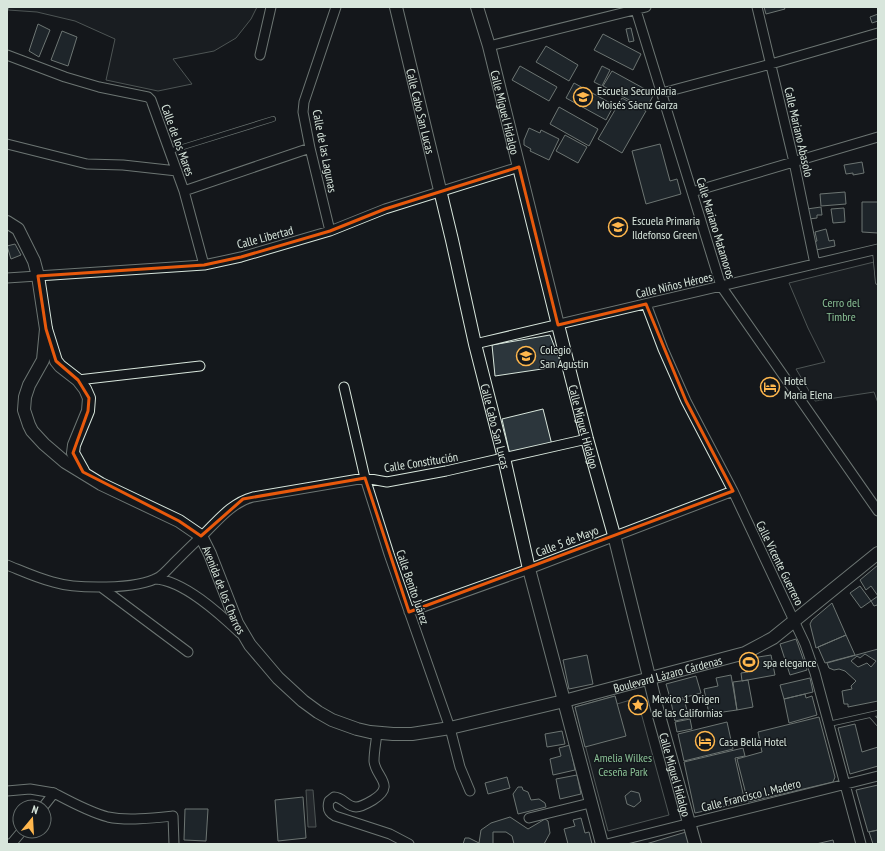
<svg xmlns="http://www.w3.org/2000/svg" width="885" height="851" viewBox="0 0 885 851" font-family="'PT Sans Narrow',sans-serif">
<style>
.green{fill:#202428;stroke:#939e99}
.water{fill:#363b3e;stroke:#939e99}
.building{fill:#2c363c;stroke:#d8e6dc;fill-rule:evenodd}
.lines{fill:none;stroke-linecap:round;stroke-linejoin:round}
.lane-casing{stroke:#d8e6dc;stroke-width:6}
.street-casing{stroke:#d8e6dc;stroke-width:11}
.secondary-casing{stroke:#d8e6dc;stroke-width:14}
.lane{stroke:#14181c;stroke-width:4.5}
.street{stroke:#14181c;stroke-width:9}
.secondary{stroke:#14181c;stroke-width:12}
.marked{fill:none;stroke:#e8590c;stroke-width:3;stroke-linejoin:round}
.labels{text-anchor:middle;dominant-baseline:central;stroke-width:3;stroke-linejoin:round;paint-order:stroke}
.poi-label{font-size:12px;fill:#d8e6dc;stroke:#14181c;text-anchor:start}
.street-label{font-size:12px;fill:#d8e6dc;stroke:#14181c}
.park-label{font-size:12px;fill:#8ac095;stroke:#14181c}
</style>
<rect width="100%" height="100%" fill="#14181c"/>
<path class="green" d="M9,7H257L251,19L236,38L214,51L173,59L192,84L158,91L106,80L115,39L75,21L37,12L8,10Z
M878,261V403L874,392L815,401L796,369L825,362L808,328L789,283Z
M615,696L617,704L637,698L669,815L608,831L575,707Z"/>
<path class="water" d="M306,790H313L316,827H308Z"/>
<path class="building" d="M764,7H784L785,9L766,14Z
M878,14V21L872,23L870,17Z
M38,24L50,30L39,57L29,51Z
M631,28L634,41L629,42L626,29Z
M62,31L77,37L68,66L51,60Z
M603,34L641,54L633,70L594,50Z
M546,46L578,65L569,81L536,62Z
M520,66L557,87L549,101L512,80Z
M602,66L610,70L602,86L594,82Z
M612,71L654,94L646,109L603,86Z
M574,83L614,105L606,120L566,98Z
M622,98L646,111L622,153L598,139Z
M559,107L598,129L589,146L550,124Z
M529,128L540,133L541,130L559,139L549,160L530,151L531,149L524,145V140Z
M565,135L587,147L578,163L556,151Z
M660,144L670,181L677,179L681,194L646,204L632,151Z
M862,162L864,173L853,175V173L846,174L844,165Z
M845,192L846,204L821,206L820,194Z
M862,202H878V233L862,232Z
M821,207L822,215H817V218L809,219L807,209Z
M844,208L845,222L833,223L831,209Z
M826,229L829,241L834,240L835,246L816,250L814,242L817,241L815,232Z
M15,244L21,255L11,259L7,246Z
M550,335L562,366L495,376L492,345Z
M543,409L552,445L510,455L502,419Z
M878,565V596L871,586L866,590L860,580Z
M860,586L871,601L861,608L850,593Z
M878,596V607L877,605L874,606L871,601Z
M832,603L846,635L816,648L810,624L812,620Z
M846,635L855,655L825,663L818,647Z
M796,639L807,670L790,675L780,644Z
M878,649V701L848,707V704H844L842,691L852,689L851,686L856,681L845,671L839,669L834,670L829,668L827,663ZM865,654L876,661L871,667L867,663L858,667L851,661L857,656L860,658Z
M587,655L593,684L569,689L563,660Z
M771,655L775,675L742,681L741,673L748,672L746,659Z
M731,675L737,710L709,714L704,689L718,686L716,678Z
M696,676L701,693L671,701L666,684Z
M810,678L813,692L784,699L780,685Z
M748,680L753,707L737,710L733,682Z
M805,694L806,698L812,696L817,715L789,723L784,699Z
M615,696L626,736L585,747L575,707Z
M684,699L689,718L675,721L671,702Z
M819,717L835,777L833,782L748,802L737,759L762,752L758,732Z
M690,719L692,729L677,732L675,722Z
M727,722L733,749L684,761L678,734Z
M855,724L862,752L878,747V766L850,774L838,728Z
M562,731L565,744L547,747L545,734Z
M570,745L575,770L553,775L550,759L561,756L559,748Z
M743,748L745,756L735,758L745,802L695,813L684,762Z
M577,775L581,794L560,799L556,779Z
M507,777L510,788L488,794L485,783Z
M878,785V830L868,832L856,790Z
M518,787H522L523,790L528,792L531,800L539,799L545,803L546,807L518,814L513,794Z
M631,791L639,793L641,801L634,807L627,804L625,796Z
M303,797L306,838L278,841L275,800Z
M185,809H208L206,841L184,840Z
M510,817L528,829L545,819L548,821L550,833L544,844H514L512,836L506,832H493V844H463L465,838H469L479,843L481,830L491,823Z
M581,818L585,833L589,832L592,844H568L564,829L575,826L573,820Z
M878,830V844H873L869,832Z
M686,832L690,844H646Z
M833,840L834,844H816Z"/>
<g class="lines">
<g class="lane-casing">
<path id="lane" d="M170,151L273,119
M875,250L878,282
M871,715L878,723
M829,724L878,713"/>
</g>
<g class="street-casing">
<path id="street" d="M635,7L721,286L878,511
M757,7L794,162L815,264
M489,46L646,7
M7,55L65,77L99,87L148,97L151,100L184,191L204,265
M260,55L271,7
M662,93L771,64L878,33
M7,144L87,164L123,165L177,171
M184,191L310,148
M692,192L878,137
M330,231L310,148L303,112L304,102L336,7
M7,278L204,265L241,257L330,231L385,209L519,167
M646,304L663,349L686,401L733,491L805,644L815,673L861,844
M475,344L878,249
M78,380L200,366
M344,387L365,478L389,554L450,728L460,767L470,791
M7,565C22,571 37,578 53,582C76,589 137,590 159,577C164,574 169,568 174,563C184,553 194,543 205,533C219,519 233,502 253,497L365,478L387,482L446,471L587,439
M155,579C183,580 220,614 240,633
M101,587L188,652
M409,612L529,569L733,491
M377,733C376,742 374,752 374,761C375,777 397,785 373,800C368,803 361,807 356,807C347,807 343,797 334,797L329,801C327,808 329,813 335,816L390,834L409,844
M7,791L30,789L54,793
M43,807L54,793C71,802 89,812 108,817C127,821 154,818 173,816L174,844
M529,818L590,803
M9,844L12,843L22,831
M607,844L878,776"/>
</g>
<g class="secondary-casing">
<g id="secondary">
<path id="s1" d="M396,7L452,240L475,344L504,458L529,569L602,844"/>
<path id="s2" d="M477,7L489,46L558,325L587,439L614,535L656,705L695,844"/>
<path d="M7,222L18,229L34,261L38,276L46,329L56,361L60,366L78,380L85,389L89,398L88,411L74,445L73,453L83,471"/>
<path id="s3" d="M46,329L43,360L29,385L25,397L24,410L29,425L32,431L44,444L65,462L101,484L179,521L201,536L210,554L237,623L250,645L278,678L303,701L318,712L332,720L357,729L370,732L393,734H412L450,728L564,701L745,653L773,638L878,553"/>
</g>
</g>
<use href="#lane" class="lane"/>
<use href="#street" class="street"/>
<use href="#secondary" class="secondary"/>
</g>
<path d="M0 0H885V851H0ZM519,167L558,325L646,304L686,401L733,491L409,612L365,478L243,499L201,536L179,521L83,472L73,453L88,411L89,398L78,380L56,361L46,329L38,276L204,265L241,257L330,231L385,209Z" fill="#14181c" fill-opacity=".55" fill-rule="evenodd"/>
<path class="marked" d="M519,167L558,325L646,304L686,401L733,491L409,612L365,478L243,499L201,536L179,521L83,472L73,453L88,411L89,398L78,380L56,361L46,329L38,276L204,265L241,257L330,231L385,209Z"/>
<defs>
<g id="school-ring" transform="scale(1)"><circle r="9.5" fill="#14181c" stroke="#ffb74d" stroke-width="1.5"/><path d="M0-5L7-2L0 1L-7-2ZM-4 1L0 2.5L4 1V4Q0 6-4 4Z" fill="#ffb74d"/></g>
<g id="hotel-ring" transform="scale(1)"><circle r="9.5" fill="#14181c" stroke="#ffb74d" stroke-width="1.5"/><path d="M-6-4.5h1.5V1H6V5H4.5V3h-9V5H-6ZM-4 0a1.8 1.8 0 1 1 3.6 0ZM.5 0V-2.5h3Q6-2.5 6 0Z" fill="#ffb74d"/></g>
<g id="stadium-ring" transform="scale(1)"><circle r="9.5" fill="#14181c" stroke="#ffb74d" stroke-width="1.5"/><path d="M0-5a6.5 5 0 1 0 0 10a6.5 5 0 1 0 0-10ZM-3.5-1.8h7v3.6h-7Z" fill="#ffb74d"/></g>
<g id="sight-ring" transform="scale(1)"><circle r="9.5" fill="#14181c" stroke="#ffb74d" stroke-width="1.5"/><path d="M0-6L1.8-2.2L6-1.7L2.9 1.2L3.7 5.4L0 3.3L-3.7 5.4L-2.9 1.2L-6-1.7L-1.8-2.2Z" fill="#ffb74d"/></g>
</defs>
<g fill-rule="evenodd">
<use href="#school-ring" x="583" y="97"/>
<use href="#school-ring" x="618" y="227"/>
<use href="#school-ring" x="526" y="356"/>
<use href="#hotel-ring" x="770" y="387"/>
<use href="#stadium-ring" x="749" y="662"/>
<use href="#sight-ring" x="638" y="705"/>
<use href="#hotel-ring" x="705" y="741"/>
</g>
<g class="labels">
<g class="poi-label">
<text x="597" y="90">Escuela Secundaria<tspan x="597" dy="14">Moisés Sáenz Garza</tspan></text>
<text x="632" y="220">Escuela Primaria<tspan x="632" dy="14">Ildefonso Green</tspan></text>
<text x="540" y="349">Colegio<tspan x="540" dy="14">San Agustin</tspan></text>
<text x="784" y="380">Hotel<tspan x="784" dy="14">Maria Elena</tspan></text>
<text x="763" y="662">spa elegance</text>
<text x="652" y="698">Mexico 1 Origen<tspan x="652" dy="14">de las Californias</tspan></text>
<text x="719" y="741">Casa Bella Hotel</text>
</g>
<g class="street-label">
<text stroke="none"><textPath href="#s1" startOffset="107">Calle Cabo San Lucas</textPath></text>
<text stroke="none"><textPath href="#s2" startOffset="109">Calle Miguel Hidalgo</textPath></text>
<text transform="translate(799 132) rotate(77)">Calle Mariano Abasolo</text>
<text transform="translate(178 140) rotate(70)">Calle de los Mares</text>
<text transform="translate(325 151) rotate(79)">Calle de las Lagunas</text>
<text transform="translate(716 228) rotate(73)">Calle Mariano Matamoros</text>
<text transform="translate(265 237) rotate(-15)">Calle Libertad</text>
<text transform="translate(674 285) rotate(-13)">Calle Niños Héroes</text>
<text stroke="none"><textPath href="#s1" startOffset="431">Calle Cabo San Lucas</textPath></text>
<text stroke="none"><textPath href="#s2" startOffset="433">Calle Miguel Hidalgo</textPath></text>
<text transform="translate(421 462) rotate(-9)">Calle Constitución</text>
<text transform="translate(567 541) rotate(-21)">Calle 5 de Mayo</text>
<text transform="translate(780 563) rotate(64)">Calle Vicente Guerrero</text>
<text transform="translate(413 587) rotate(71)">Calle Benito Juárez</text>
<text stroke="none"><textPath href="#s3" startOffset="367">Avenida de los Charros</textPath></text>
<text stroke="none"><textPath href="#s3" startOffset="885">Boulevard Lázaro Cárdenas</textPath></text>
<text stroke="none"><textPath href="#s2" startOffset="793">Calle Miguel Hidalgo</textPath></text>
<text transform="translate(751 795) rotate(-14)">Calle Francisco I. Madero</text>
</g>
<g class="park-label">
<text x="841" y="302">Cerro del<tspan x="841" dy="14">Timbre</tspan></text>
<text x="623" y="757">Amelia Wilkes<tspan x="623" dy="14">Ceseña Park</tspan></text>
</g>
</g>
<rect width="885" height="851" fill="none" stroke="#d8e6dc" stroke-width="16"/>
<g transform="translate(32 819) rotate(18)"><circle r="19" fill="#14181c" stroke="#626a69"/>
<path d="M0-3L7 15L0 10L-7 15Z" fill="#ffb74d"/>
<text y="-6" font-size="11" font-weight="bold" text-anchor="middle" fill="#d8e6dc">N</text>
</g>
</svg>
